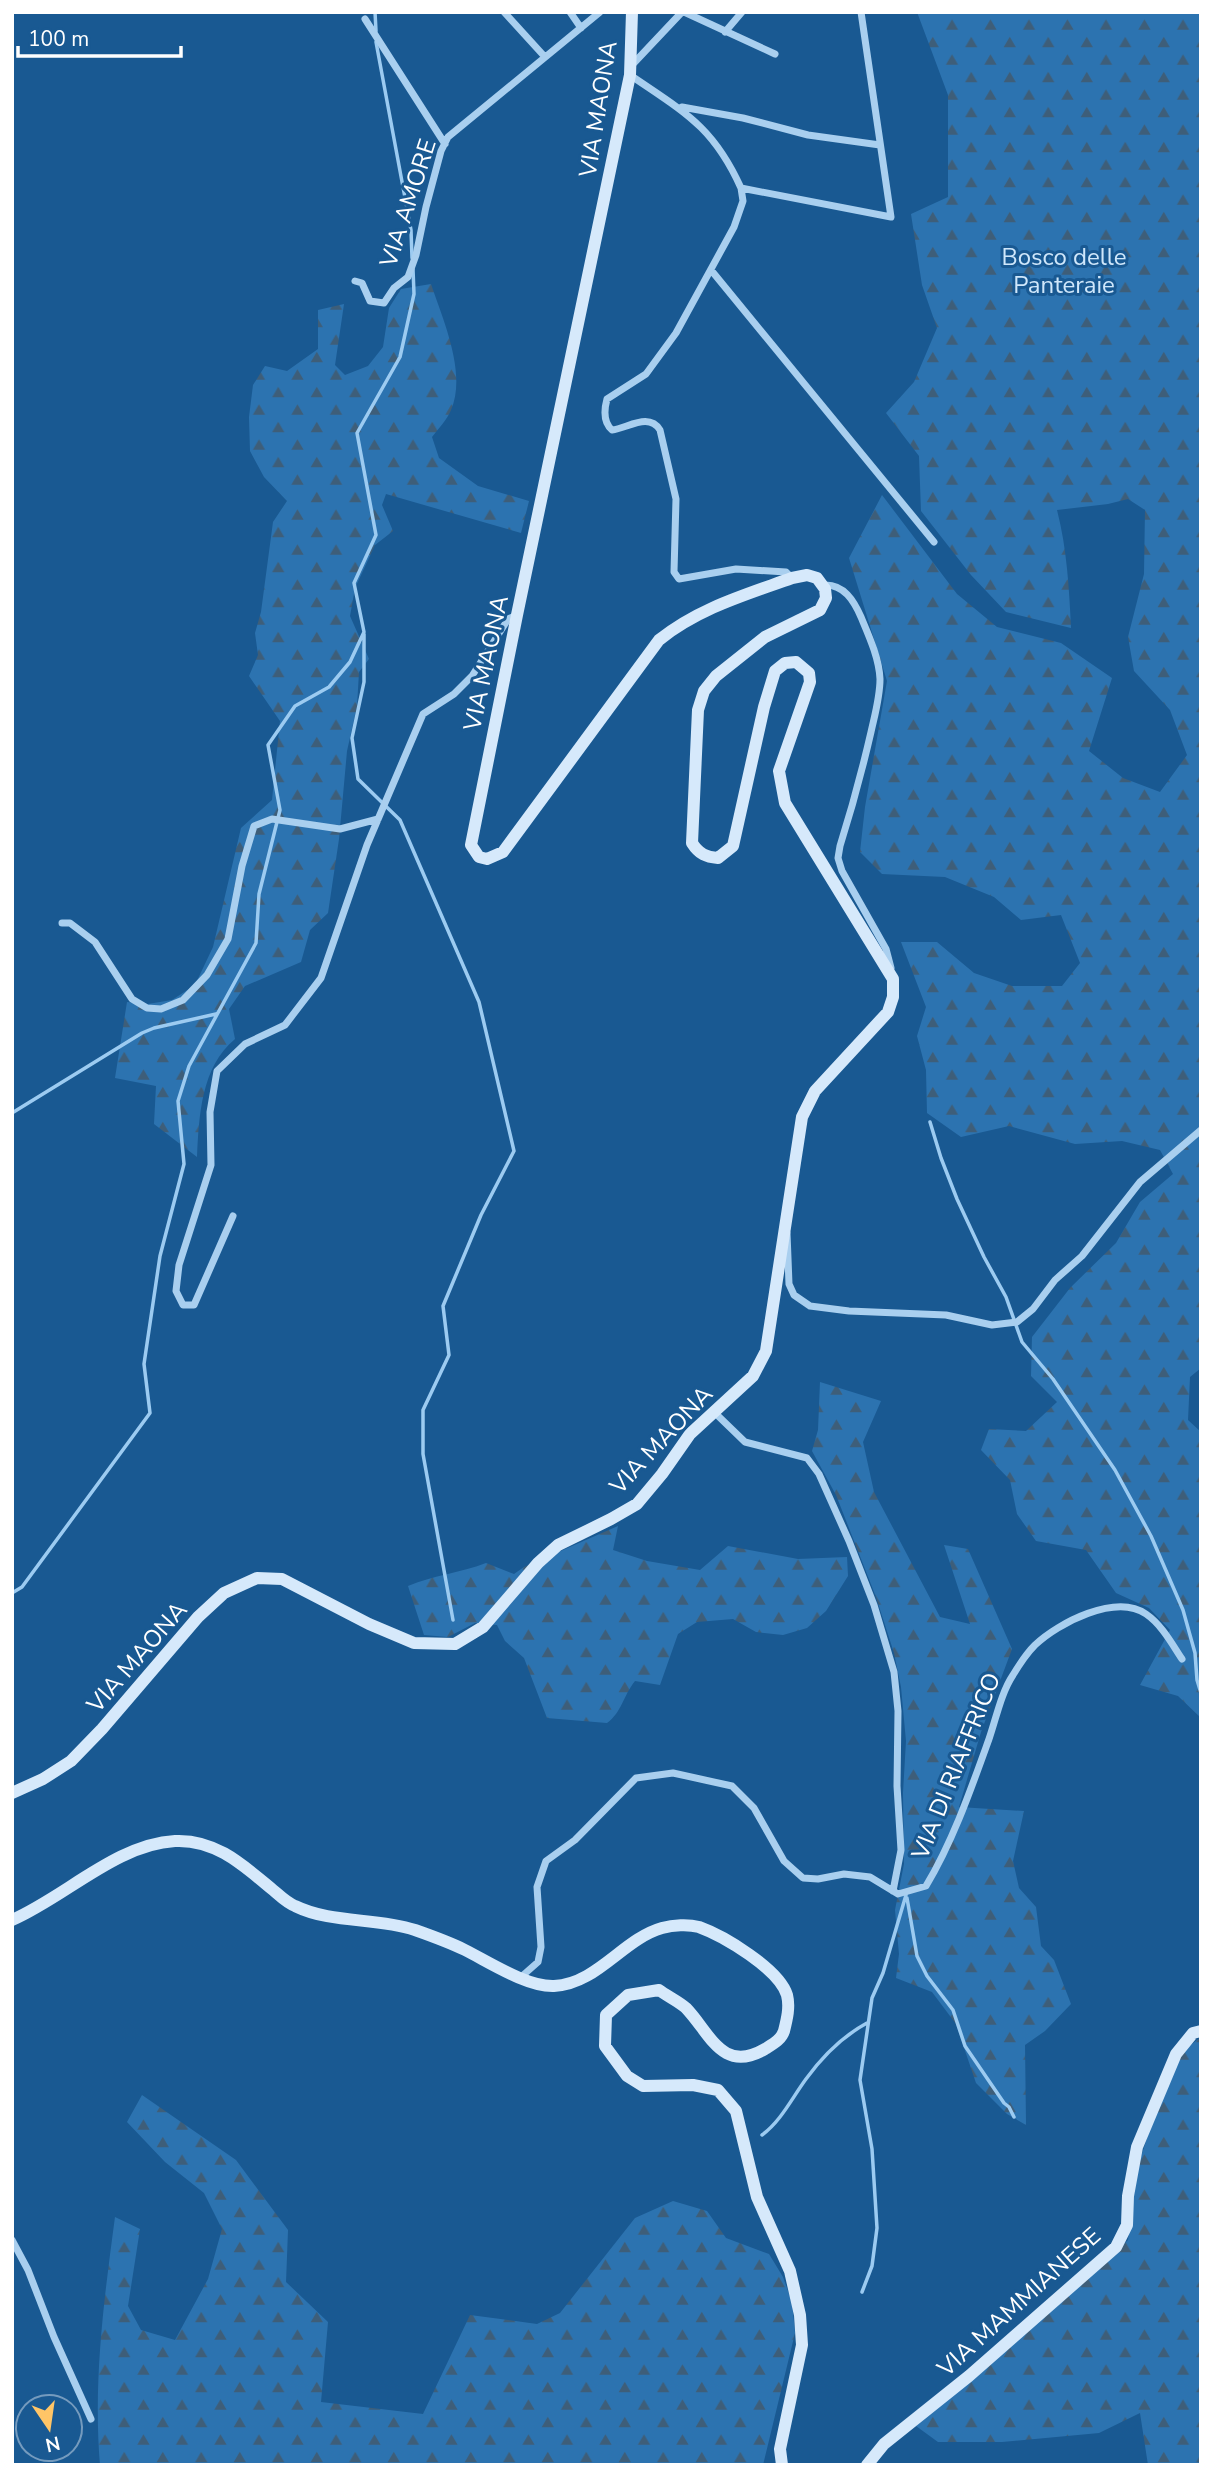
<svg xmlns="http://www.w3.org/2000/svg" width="1213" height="2477" viewBox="0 0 1213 2477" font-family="'Nunito Sans',sans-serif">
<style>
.forest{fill:url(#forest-firs)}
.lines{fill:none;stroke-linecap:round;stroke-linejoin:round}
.stream{stroke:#9ccbf1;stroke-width:3.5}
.minor{stroke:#a9cfef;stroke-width:7}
.secondary{stroke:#d6e9fb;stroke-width:12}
.labels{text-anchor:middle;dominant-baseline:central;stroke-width:6;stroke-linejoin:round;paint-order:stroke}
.street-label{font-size:24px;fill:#fff;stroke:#195992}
.park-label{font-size:24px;fill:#cfe7fb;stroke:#195992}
</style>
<defs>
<pattern id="forest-firs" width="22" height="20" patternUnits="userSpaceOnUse" patternTransform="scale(1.75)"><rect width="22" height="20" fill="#2c73b0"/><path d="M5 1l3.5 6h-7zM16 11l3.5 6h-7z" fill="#3e5e79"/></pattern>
</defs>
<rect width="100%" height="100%" fill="#195992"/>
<path class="forest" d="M917,12H1201V1368L1190,1377L1188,1420L1201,1432V1718L1178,1696L1140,1685L1170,1630L1149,1608L1116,1593L1086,1550L1036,1541L1017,1514L1010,1480L981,1450L989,1429L1026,1431L1057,1402L1031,1376L1032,1337L1070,1288L1116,1243L1140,1202L1173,1174L1160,1150L1122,1141L1075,1144L1009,1126L961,1137L927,1113L926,1070L917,1036L926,1007L901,942H937L974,973L1012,986H1062L1080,963L1061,915L1021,920L994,897L945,877L882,874L860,852L865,807L887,681L849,558L882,495L957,594L997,627L1061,643L1112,678L1089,751L1123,778L1160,792L1187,755L1170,710L1134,671L1128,637L1144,574L1145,510L1128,499L1108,504L1057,510C1067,549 1069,588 1071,628L1006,612L971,575L921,511L919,456L886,413L914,382L937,328L922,285L911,214L948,197V95Z
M431,284C443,320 467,373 451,410C447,420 438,429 432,437L439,458L478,486L529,501L521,533L386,494L382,505L393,531L375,545L355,588L350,616L369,659L359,672L357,706L347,751L339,839L328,913L310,930L301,962L245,986L229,1009L235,1039C201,1067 199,1116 197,1157L154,1124L156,1086L115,1078L127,1002L148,1004L172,1000L195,985L213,947L241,828L272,800L280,721L249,676L258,655L255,633L261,612L273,522L287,501L264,477L250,451L249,417L253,385L265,366L287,371L318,349V310L344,304L335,365L345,375L368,366L383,347L389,308L401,289Z
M820,1382L881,1401L863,1442L874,1492L940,1617L970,1624L944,1545L968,1549L1012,1649L981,1732L959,1807L1024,1811L1013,1861L1019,1888L1036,1907L1041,1946L1054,1960L1071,2004L1045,2031L1025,2045L1026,2125L1007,2114L976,2083L956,2024L932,1992L896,1978L899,1954L895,1910L904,1864L903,1793L906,1741L901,1687L894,1653L876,1597L836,1495L812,1451L818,1430Z
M618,1526L613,1550L647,1561L700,1570L728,1546L798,1559L847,1557L848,1576L826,1611L807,1628L783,1635L756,1632L733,1619L697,1622L678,1634L660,1685L635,1681C623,1696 622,1712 607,1723L547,1718L524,1658L505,1641L497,1625L475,1623L448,1637L424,1635L408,1586C434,1575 460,1573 486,1563L514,1574L524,1567Z
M1201,2037V2465H1148L1140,2413L1099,2433L1002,2442H938L916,2426L1091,2276L1128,2240L1138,2166L1160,2098L1183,2051Z
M142,2095L236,2160L288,2230L286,2282L328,2322L321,2402L423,2414L470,2315L537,2324L560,2313L635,2218L673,2201L707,2211L726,2238L769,2254L783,2277L792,2302L795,2333L763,2465H100C93,2382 104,2299 115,2217L140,2229L128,2306L141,2330L175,2340L208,2279L222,2229L204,2193L165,2162L127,2122Z"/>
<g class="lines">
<path class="stream" d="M375,12L376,31
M376,42L411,230L412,258
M364,634V682L352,738L358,779L400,820L479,1002L514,1151L481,1215L443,1306L449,1355L423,1410V1454L453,1620
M12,1113L142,1033L154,1028L216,1014
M930,1122L941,1158L957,1199L984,1257L1006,1297L1022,1342L1053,1379L1115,1470L1151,1536L1183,1610L1195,1653L1197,1680L1201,1693
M12,1593L22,1587L150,1413L144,1364L160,1256L184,1164L178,1101L189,1066L256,943L259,894L280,810L268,745L295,706L329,687L350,662L364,632L354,583L376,535L357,433L400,357L414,294L413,269
M907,1898L917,1956L927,1976L953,2010L965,2046L1004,2103L1009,2107L1014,2117
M762,2135C781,2121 792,2098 806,2079C822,2057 843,2036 867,2023
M862,2292L872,2266L877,2228L872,2149L860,2080L872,1998L883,1973L906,1895"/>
<path class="minor" d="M504,12L545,57
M570,12L581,28
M684,12L775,54
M365,19L445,144
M725,32L742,12
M632,65L682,12
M630,75C684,112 713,126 741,188L891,217L861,12
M682,107L743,118L808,135L880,145
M741,188L743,201L734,227L676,333L646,374L607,399C604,410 603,422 612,430C628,428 649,412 660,430L676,499L674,572L679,579L736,569L786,572L792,578
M711,270L934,542
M355,281L362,283L370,301L384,303L394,288L408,277L416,255L426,207L441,151L448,137L600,12
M824,585C844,584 854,601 861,617C869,636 879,658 880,679C880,697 875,714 871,732C862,771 852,808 840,846L838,858L842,871L886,949L891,968
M62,923H70L95,942L132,999L147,1008L161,1009L183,1000L207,975L228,939L242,866L254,826L272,819L340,829L378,819
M233,1216L194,1305H183L176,1291L179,1265L211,1165L210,1112L217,1071L245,1044L285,1025L321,978L367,845L423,714L454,694L472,676L508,619L517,615
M787,1233L789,1284L794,1295L810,1306L849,1311L946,1315L992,1325L1017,1322L1033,1309L1055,1280L1082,1256L1140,1182L1201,1130
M713,1411L745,1442L807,1458L819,1474L849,1541L874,1605L894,1672L898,1711L897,1786L901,1850L893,1891
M521,1977L538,1962L541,1947L537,1887L546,1861L575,1840L636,1778L673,1773L732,1786L754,1808L784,1861L803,1878L818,1879L844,1874L870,1877L898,1894L926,1886C953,1841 971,1789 989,1739C996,1719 1001,1693 1013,1675C1019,1665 1027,1653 1035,1645C1058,1623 1116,1593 1146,1614C1162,1625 1172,1644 1182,1659
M12,2240L28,2270L54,2337L91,2419"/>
<path class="secondary" d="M12,1793L43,1779L71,1761L102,1729L198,1617L224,1593L257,1578L282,1579L369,1624L414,1643L455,1644L483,1627L538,1563L558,1545L611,1519L637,1504L662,1474L690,1434L753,1376L766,1351L802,1117L815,1091L888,1012L893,997V979L785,803L779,771L810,682L809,673L796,662L785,663L775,671L764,707L733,846L718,858C706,857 699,854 692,843L698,710L704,691L716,676L765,637L820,610L826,598L825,589L817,578L807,575L792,578C745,595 699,608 659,640L503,852L487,859L479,857L471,845L517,615L630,75L632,12
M12,1920C65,1897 117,1844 175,1841C216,1839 244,1866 273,1890C280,1896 287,1903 295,1906C332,1924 375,1917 415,1930C432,1936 449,1942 465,1950C489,1962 527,1987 554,1986C597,1984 623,1939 662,1928C673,1925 688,1924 699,1927C724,1936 779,1969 787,1995C790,2007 787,2019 784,2031C781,2040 773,2044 765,2049C722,2074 710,2033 686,2008C678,2001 667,1996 659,1990L628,1995L606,2015L605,2046L627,2076L643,2086L693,2085L718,2090L736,2111L757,2197L790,2271L800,2315L802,2345L780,2449L782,2465
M867,2465L884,2444L969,2376L1116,2247L1127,2225L1128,2196L1137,2147L1176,2054L1193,2033L1201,2031"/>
</g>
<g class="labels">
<g class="street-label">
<text transform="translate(598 109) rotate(-81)">VIA MAONA</text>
<text transform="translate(408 203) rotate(-72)">VIA AMORE</text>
<text transform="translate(486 663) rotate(-78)">VIA MAONA</text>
<text transform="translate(661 1440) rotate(-47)">VIA MAONA</text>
<text transform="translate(137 1657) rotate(-49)">VIA MAONA</text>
<text transform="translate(956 1766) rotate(-68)">VIA DI RIAFFRICO</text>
<text transform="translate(1019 2302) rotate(-42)">VIA MAMMIANESE</text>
</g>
<g class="park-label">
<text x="1064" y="257">Bosco delle<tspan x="1064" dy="28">Panteraie</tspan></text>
</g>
</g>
<rect width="1213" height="2477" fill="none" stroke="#ffffff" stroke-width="28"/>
<g transform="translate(49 2428) rotate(167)"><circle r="33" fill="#195992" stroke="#759bbe" stroke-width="2"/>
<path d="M0-5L12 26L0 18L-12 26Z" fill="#ffc567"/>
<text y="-10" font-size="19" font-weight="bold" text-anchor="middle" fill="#ffffff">N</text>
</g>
<path d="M18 46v10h163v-10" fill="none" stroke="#ffffff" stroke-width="3.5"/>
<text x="28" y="46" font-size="21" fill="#ffffff" stroke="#195992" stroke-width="5" paint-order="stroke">100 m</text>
</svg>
